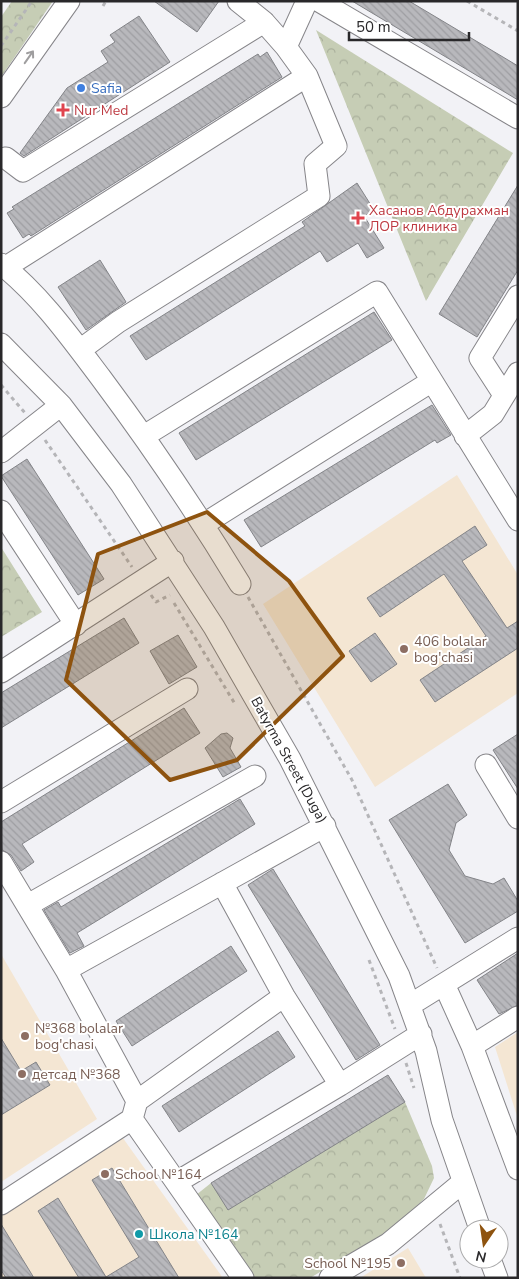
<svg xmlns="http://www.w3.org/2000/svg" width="519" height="1279" viewBox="0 0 519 1279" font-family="'Nunito Sans',sans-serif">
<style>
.education{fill:#f4e6d3}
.forest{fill:url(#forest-crowns)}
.building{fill:url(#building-back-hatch);stroke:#838488}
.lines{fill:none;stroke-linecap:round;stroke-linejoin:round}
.minor-casing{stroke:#868589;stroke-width:23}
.path{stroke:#b5b5b8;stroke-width:3;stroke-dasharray:4 4;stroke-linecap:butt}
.minor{stroke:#fff;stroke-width:21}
.oneway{stroke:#9f9e9f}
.marked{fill:#8e530f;fill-opacity:0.2;stroke:#8e530f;stroke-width:4;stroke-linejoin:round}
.shop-dot{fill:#3f7fe0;stroke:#fff;stroke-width:2}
.health-dot{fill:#e0444e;stroke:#fff;stroke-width:2}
.education-dot{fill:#8d6e63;stroke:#fff;stroke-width:2}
.culture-dot{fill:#0f9aa8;stroke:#fff;stroke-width:2}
.labels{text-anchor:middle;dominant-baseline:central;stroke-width:4;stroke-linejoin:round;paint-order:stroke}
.shop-label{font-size:14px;fill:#366cbe;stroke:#fff;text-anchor:start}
.health-label{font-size:14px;fill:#be3a42;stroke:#fff;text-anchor:start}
.education-label{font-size:14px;fill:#785e54;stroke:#fff;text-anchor:start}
.street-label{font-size:14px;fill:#29282a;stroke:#fff}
.culture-label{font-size:14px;fill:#0d838f;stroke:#fff;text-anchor:start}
</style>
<defs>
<pattern id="forest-crowns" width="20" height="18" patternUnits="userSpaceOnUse" patternTransform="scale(1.25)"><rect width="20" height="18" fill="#c6cdb5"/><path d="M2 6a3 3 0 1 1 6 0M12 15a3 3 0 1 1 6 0" fill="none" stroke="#aab09c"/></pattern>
<pattern id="building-back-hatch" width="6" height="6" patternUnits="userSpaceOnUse" patternTransform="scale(1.25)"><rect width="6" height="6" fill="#b8b8bc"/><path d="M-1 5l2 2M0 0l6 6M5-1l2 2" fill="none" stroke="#9e9ea2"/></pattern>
</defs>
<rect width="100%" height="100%" fill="#f2f2f6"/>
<path class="education" d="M457,475L518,575V693L375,787L263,604Z
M1,954L97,1119L1,1182Z
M518,1032V1119L495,1047Z
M120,1134L223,1278H1V1215Z
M408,1248L426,1278H360Z"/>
<path class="forest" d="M12,1H53L1,77V17Z
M316,30L513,153L426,301Z
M1,547L42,612L1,637Z
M405,1102L432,1166L434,1178L424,1199L395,1227L310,1278H252L196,1195L211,1183Z"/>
<path class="building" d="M154,1H219L197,32Z
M352,1H409L518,66V100Z
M139,16L170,62L24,156L20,153L67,88L108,62L101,51L115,42L110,35Z
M267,52L282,77L31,236L29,234L23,238L7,213L14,209L12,207L258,54L260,57Z
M357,183L374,210L364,216L384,248L367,258L358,243L327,262L320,251L146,360L130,336L305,226L302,222Z
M518,185V270L477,337L439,314Z
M100,260L126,302L86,330L58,287Z
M374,312L392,340L196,460L179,433Z
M432,405L451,435L437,443L435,440L261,547L244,520Z
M27,459L104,579L78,595L1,476Z
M475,526L487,545L462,561L507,628L518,621V648L435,702L420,680L486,636L444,574L380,617L367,598Z
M124,618L139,643L1,728V693Z
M375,633L397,664L371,682L349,651Z
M178,635L197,667L169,684L150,651Z
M184,708L200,733L22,844L34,862L21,871L11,855L2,850L1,822Z
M227,733L233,738L230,748L241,767L223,777L205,748L221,734Z
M518,734V789L493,750Z
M448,784L467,815L456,823L449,850L465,876L493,884L504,878L518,901V911L465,943L389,820Z
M240,799L255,824L77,933L84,946L70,953L44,910L58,902L61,907Z
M273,869L380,1045L356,1060L248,885Z
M231,946L247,971L132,1046L116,1021Z
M518,953V1005L499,1014L477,980Z
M278,1031L295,1057L179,1132L162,1106Z
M1,1038L21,1071L36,1062L50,1085L1,1115Z
M388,1075L405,1102L228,1210L211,1183Z
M112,1168L179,1278H79L38,1211L58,1198L106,1277L139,1257L92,1180Z
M1,1224L34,1278H6L1,1270Z"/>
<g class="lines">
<g class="minor-casing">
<path id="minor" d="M238,1L264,22
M319,1L518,118
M1,97L69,1
M6,158L23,171L264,22L286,47
M1,264C41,296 70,337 101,378C151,445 197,513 240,584
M6,267L307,76
M1,344L61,405L121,484L214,627L290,759L399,976L426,1051L442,1120L480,1229
M80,350L118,322L319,196L315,164L336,146L307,76L286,47L307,1
M504,395L480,358L518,296
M144,436L377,292L518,520
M465,436L493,414L518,373
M1,452L61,405
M1,511L76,625
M204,524L432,381
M1,672L173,561
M486,765L518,818
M1,802L187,689
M1,862L66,970
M222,883L284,996L340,1085L421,1034
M28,905L255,776
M444,984L472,1046L518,1169
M410,1005L518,938
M472,1046L518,1017
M137,1101L284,996
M177,1182L340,1085
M1,1204L132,1119
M490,1259L497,1278
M243,1278L132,1119L137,1101L66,970L325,826
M330,1278L388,1244L463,1182"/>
</g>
<path class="path" d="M467,1L518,31
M103,6L106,1
M1,46L32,1
M1,385L25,413
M45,440L132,567
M151,595L156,602L170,595
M248,597L352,780L437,968
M174,603L235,704
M369,960L395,1029
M406,1063L414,1088
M440,1224L460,1278"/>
<use href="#minor" class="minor"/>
</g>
<defs><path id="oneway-shaft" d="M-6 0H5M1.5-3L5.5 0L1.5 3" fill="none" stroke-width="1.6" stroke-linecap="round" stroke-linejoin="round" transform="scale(1.25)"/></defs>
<use class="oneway" href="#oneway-shaft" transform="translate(29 57) rotate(-55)"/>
<path class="marked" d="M207,512L289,581L343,656L237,760L170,780L66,680L98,554Z"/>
<circle class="shop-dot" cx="81" cy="88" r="5"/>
<g class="health-dot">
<path d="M60.5 102.5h5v5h5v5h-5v5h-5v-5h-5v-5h5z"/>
<path d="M355.5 210.5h5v5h5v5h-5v5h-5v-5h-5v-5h5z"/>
</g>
<g class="education-dot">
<circle cx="404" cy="649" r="5"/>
<circle cx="25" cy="1036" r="5"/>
<circle cx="22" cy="1074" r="5"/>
<circle cx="105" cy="1174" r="5"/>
<circle cx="401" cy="1263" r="5"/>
</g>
<circle class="culture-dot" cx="139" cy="1234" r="5"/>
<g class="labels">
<g class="shop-label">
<text x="91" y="88">Safia</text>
</g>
<g class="health-label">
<text x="74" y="110">Nur Med</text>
<text x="369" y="210">Хасанов Абдурахман<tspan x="369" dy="16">ЛОР клиника</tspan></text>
</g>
<g class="education-label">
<text x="414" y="641">406 bolalar<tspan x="414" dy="16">bog'chasi</tspan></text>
<text x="35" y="1028">№368 bolalar<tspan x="35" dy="16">bog'chasi</tspan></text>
<text x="32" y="1074">детсад №368</text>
<text x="115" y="1174">School №164</text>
<text x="391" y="1263" text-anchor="end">School №195</text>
</g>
<g class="street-label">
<text transform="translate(289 760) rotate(61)">Batyrma Street (Duga)</text>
</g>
<g class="culture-label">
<text x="149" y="1234">Школа №164</text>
</g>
</g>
<rect width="519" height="1279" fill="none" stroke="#29282a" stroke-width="5"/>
<g transform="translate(484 1244) rotate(193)"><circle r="24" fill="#ffffff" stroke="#a9a9aa"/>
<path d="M0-4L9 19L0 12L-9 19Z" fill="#8e530f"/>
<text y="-8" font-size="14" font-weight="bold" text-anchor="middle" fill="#29282a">N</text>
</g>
<path d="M349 32v8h120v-8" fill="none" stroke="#29282a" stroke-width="2.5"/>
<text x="356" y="32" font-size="15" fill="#29282a" stroke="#ffffff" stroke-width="4" paint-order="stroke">50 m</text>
</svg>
